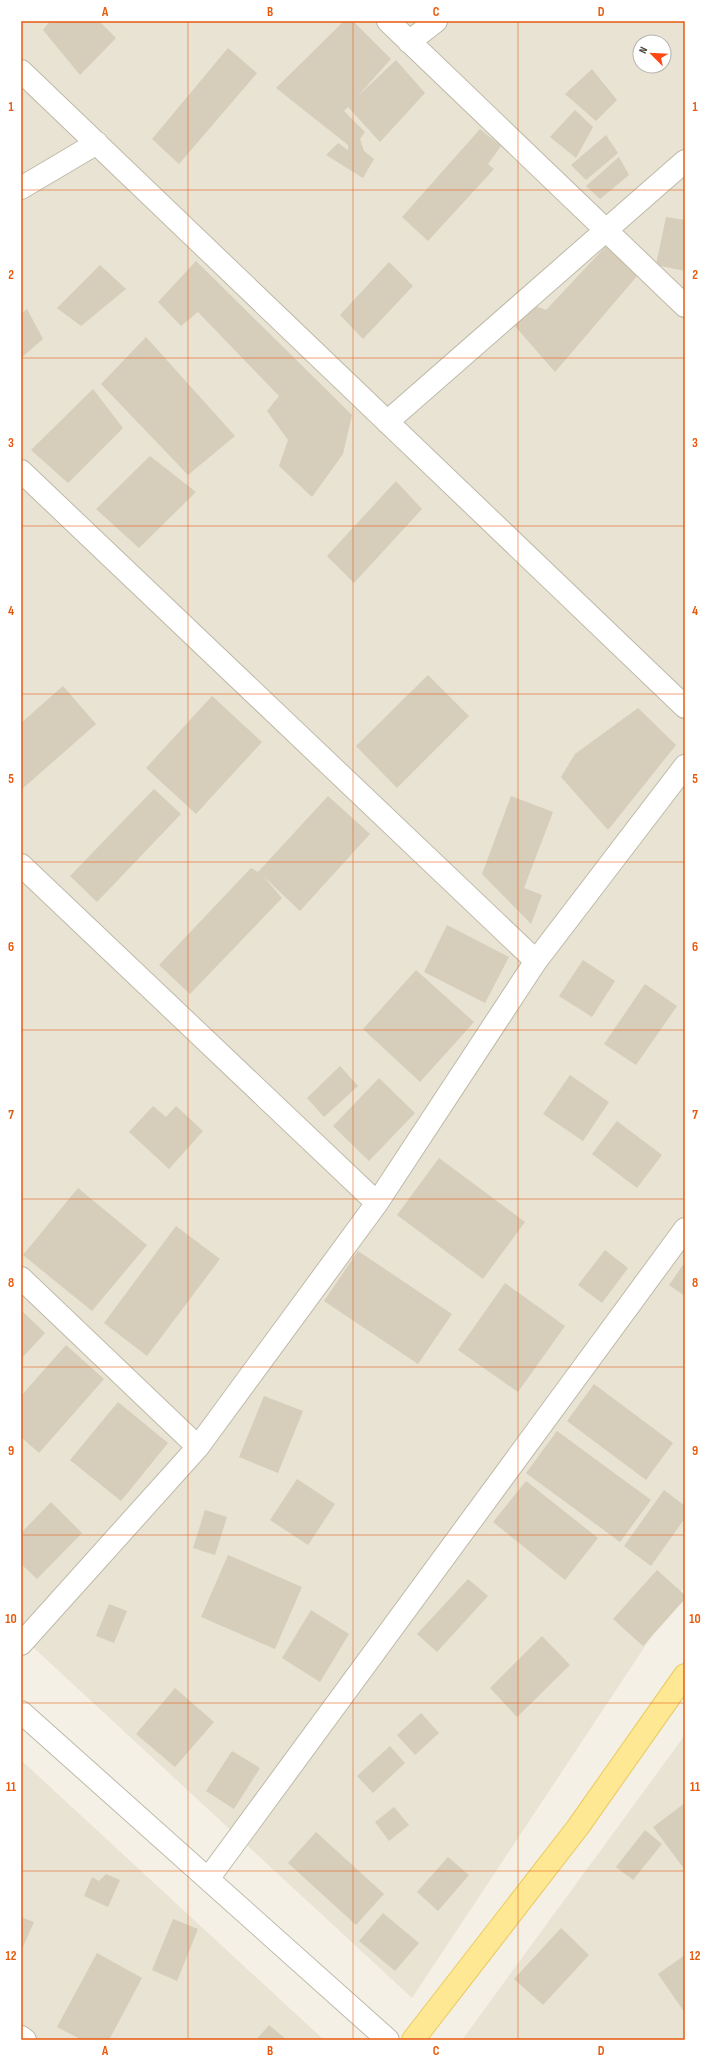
<svg xmlns="http://www.w3.org/2000/svg" width="706" height="2061" viewBox="0 0 706 2061" font-family="'Sofia Sans Condensed',sans-serif">
<style>
.residential{fill:#e8e3d3;fill-rule:evenodd}
.building{fill:#d6cdba}
.lines{fill:none;stroke-linecap:round;stroke-linejoin:round}
.minor-casing{stroke:#bfb9a8;stroke-width:24}
.major-casing{stroke:#e9ca5e;stroke-width:24}
.minor{stroke:#fff;stroke-width:22}
.major{stroke:#ffe893;stroke-width:22}
.grid{fill:none;stroke:#e8590c;stroke-width:1;stroke-opacity:0.55}
.neatline{fill:none;stroke:#e8590c;stroke-width:1.5}
.grid-label{font-size:13px;text-anchor:middle;font-weight:bold;fill:#e8590c}
</style>
<rect width="100%" height="100%" fill="#f4f0e5"/>
<path class="residential" d="M21,21H685V1586L412,1998L21,1636ZM640,42H664V66H640Z
M685,1735V2040H462Z
M21,1760L324,2040H21Z"/>
<path class="building" d="M50,21H99L116,38L80,75L43,30Z
M344,21H353L391,59L358,96L396,60L425,93L380,142L348,107L344,111L365,132L360,139L364,151L374,159L363,178L326,155L338,143L348,150V145L276,88Z
M228,48L257,73L179,164L152,139Z
M592,69L617,100L596,121L565,94Z
M575,110L593,127L576,158L550,137Z
M480,129L501,146L488,164L494,169L428,241L402,217Z
M606,135L618,153L586,180L571,165Z
M619,157L629,175L600,199L586,186Z
M666,217L685,220V271L656,265Z
M609,243L638,275L555,372L514,325L532,305L546,310Z
M196,261L352,415L343,454L312,497L279,466L288,440L267,411L279,396L198,312L181,326L158,302Z
M389,262L413,286L363,339L340,315Z
M100,265L126,289L81,326L57,308Z
M27,309L43,339L21,358V314Z
M146,337L235,436L188,475L101,384Z
M93,389L123,428L68,483L31,450Z
M150,456L196,492L139,548L96,509Z
M396,481L422,509L354,583L327,556Z
M428,675L469,716L397,788L356,746Z
M63,686L96,724L21,790V723Z
M212,696L262,742L196,814L146,768Z
M638,708L676,745L608,830L561,777L575,754Z
M154,789L181,814L97,902L70,876Z
M328,796L370,834L300,911L262,875L282,898L190,994L159,965L251,868L258,872Z
M511,796L553,812L524,888L542,895L531,924L482,874Z
M447,925L509,957L485,1003L424,972Z
M583,960L615,981L592,1017L559,996Z
M416,970L474,1022L420,1082L363,1029Z
M645,984L677,1006L636,1065L604,1044Z
M340,1066L358,1086L324,1117L307,1098Z
M570,1075L609,1102L583,1141L543,1114Z
M379,1078L415,1113L369,1161L333,1126Z
M153,1106L166,1117L176,1106L203,1131L169,1169L129,1132Z
M617,1121L662,1155L637,1188L592,1154Z
M439,1158L525,1222L483,1279L397,1215Z
M78,1188L147,1245L92,1311L23,1255Z
M176,1226L220,1259L147,1356L104,1323Z
M605,1250L628,1268L602,1303L578,1285Z
M358,1251L452,1314L418,1364L324,1301Z
M685,1262V1296L669,1285Z
M505,1283L565,1326L518,1392L458,1350Z
M21,1310L45,1333L21,1359Z
M66,1345L104,1379L39,1453L21,1437V1396Z
M594,1384L673,1443L646,1480L567,1421Z
M264,1396L303,1411L278,1473L239,1457Z
M118,1402L168,1443L121,1501L70,1460Z
M557,1431L651,1500L620,1542L526,1473Z
M297,1479L335,1504L308,1545L270,1520Z
M526,1481L598,1538L565,1580L493,1522Z
M664,1490L685,1506V1518L651,1566L624,1546Z
M51,1502L82,1533L37,1579L21,1564V1533Z
M205,1510L227,1517L215,1555L193,1548Z
M228,1555L302,1587L275,1649L201,1617Z
M657,1570L685,1595V1599L643,1646L613,1619Z
M468,1579L488,1596L437,1652L417,1634Z
M109,1604L127,1611L114,1643L96,1636Z
M311,1610L349,1634L320,1682L282,1658Z
M542,1636L570,1665L517,1717L490,1688Z
M175,1688L214,1722L175,1767L136,1734Z
M421,1713L439,1733L415,1755L397,1735Z
M390,1746L405,1763L373,1793L357,1776Z
M232,1751L260,1768L234,1809L206,1791Z
M685,1803V1870L653,1827Z
M394,1807L409,1825L389,1841L375,1822Z
M645,1830L662,1844L633,1880L616,1867Z
M316,1832L384,1894L356,1925L288,1863Z
M448,1857L469,1875L438,1911L417,1892Z
M106,1874L120,1880L108,1907L84,1896L92,1877L99,1881Z
M383,1913L419,1943L395,1971L359,1941Z
M21,1917L34,1922L21,1951Z
M173,1919L198,1929L177,1981L152,1970Z
M561,1928L589,1955L543,2005L514,1979Z
M97,1953L142,1978L109,2040H82L57,2027Z
M685,1955V2013L658,1974Z
M269,2025L287,2040H256Z"/>
<g class="lines">
<g class="minor-casing">
<path id="minor" d="M388,21L685,306
M409,42L436,21
M21,71L685,707
M21,188L97,143
M387,422L685,161
M21,471L536,961
M21,865L377,1203
M21,1278L198,1447
M21,1644L198,1447L377,1203L536,961L685,766
M21,1712L388,2040
M208,1879L685,1229
M21,2037L25,2040"/>
</g>
<g class="major-casing">
<path id="major" d="M413,2040L578,1827L685,1675"/>
</g>
<use href="#minor" class="minor"/>
<use href="#major" class="major"/>
</g>
<path class="grid" d="M188,21V2040M353,21V2040M518,21V2040M21,190H685M21,358H685M21,526H685M21,694H685M21,862H685M21,1030H685M21,1199H685M21,1367H685M21,1535H685M21,1703H685M21,1871H685"/>
<rect width="706" height="2061" fill="none" stroke="#ffffff" stroke-width="44"/>
<g transform="translate(652 54) rotate(294)"><circle r="19" fill="#ffffff" stroke="#b5b3ae"/>
<path d="M0-3L7 15L0 10L-7 15Z" fill="#ff4711"/>
<text y="-6" font-size="11" font-weight="bold" text-anchor="middle" fill="#464135">N</text>
</g>
<rect x="22" y="22" width="662" height="2017" class="neatline"/>
<g class="grid-label">
<text x="105" y="16">A</text>
<text x="270" y="16">B</text>
<text x="436" y="16">C</text>
<text x="601" y="16">D</text>
<text x="11" y="111">1</text>
<text x="695" y="111">1</text>
<text x="11" y="279">2</text>
<text x="695" y="279">2</text>
<text x="11" y="447">3</text>
<text x="695" y="447">3</text>
<text x="11" y="615">4</text>
<text x="695" y="615">4</text>
<text x="11" y="783">5</text>
<text x="695" y="783">5</text>
<text x="11" y="951">6</text>
<text x="695" y="951">6</text>
<text x="11" y="1119">7</text>
<text x="695" y="1119">7</text>
<text x="11" y="1287">8</text>
<text x="695" y="1287">8</text>
<text x="11" y="1455">9</text>
<text x="695" y="1455">9</text>
<text x="11" y="1623">10</text>
<text x="695" y="1623">10</text>
<text x="11" y="1791">11</text>
<text x="695" y="1791">11</text>
<text x="11" y="1960">12</text>
<text x="695" y="1960">12</text>
<text x="105" y="2055">A</text>
<text x="270" y="2055">B</text>
<text x="436" y="2055">C</text>
<text x="601" y="2055">D</text>
</g>
</svg>
